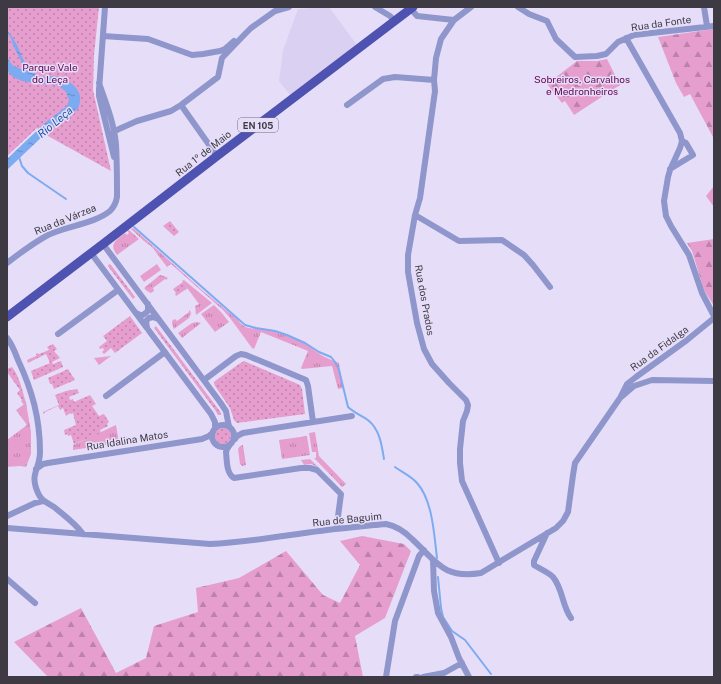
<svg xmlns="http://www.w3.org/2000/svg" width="721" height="684" viewBox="0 0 721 684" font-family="'Public Sans',sans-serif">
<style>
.built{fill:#dad0f2}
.grass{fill:url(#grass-tufts)}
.forest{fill:url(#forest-firs)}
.park{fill:url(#park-dots)}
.water{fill:url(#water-ripples)}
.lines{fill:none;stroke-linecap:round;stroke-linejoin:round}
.stream{stroke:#7cabf1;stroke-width:2}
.street{stroke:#8f96cb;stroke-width:6}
.primary{stroke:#4e52b0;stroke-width:9}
.labels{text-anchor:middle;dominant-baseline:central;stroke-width:3;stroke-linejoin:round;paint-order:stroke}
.shield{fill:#e6def9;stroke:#706b7a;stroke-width:1}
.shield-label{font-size:9px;font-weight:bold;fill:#3d3a44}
.street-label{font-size:10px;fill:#3d3a44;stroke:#e6def9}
.park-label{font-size:10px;fill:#630651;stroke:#e6def9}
.water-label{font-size:11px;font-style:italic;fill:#1652a3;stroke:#e6def9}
</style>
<defs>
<pattern id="grass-tufts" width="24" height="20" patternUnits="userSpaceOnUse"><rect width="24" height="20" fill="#e69ecf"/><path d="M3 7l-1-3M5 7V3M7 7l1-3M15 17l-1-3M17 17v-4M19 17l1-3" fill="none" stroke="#bc82aa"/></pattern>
<pattern id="forest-firs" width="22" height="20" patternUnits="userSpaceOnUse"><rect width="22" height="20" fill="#e69ecf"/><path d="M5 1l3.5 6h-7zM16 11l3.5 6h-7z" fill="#bc82aa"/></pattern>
<pattern id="park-dots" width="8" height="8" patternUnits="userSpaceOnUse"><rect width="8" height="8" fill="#e69ecf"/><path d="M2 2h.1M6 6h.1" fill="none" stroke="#bc82aa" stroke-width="1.8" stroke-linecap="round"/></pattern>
<pattern id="water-ripples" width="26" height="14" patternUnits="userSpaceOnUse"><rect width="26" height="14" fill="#7cabf1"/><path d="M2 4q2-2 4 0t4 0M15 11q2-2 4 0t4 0" fill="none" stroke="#678cc5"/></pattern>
</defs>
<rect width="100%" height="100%" fill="#e6def9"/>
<path class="built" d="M329,7L357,45L291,96L279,81L283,50L298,9Z"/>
<path class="grass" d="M133,228L202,290L238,320C246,333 257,326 269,330C281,333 299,339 309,346C312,348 314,350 317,352C323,357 332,360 339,363L343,388L338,389L332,366L302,369L301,368L308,351L261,332L254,349L252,348L230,318L223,310L171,264L167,267L152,247L144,241L131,229Z
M129,230L139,239L117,255C109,244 115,241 125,233L127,235L129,233L127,231Z
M157,264L161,270L144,282L140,276Z
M160,275L164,276L168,278L166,280L165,279L153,288L154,291L151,293L147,291L144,288Z
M184,280L212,303L196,315L195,306L199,304L182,281Z
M214,305L221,312L229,322L215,332L201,314Z
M190,310L191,314L189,318L174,329L173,327L172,321L175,319L177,321L189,312V311Z
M197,322L201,323L182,338L178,333L192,323Z
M111,356L99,365L94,358Z
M26,403L31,432V454L26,467L20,466L7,467V440L27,425L16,410Z
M116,425L119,443L73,450V445Z
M315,432L319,456L346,484L342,487L314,458H316V452H312L309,433Z
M307,436L310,455L282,459L279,440Z
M243,445L246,465L242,466L240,464L238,449L240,446Z
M310,459L318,467L311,464L304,465L301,460Z"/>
<path class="forest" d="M714,29V139L690,94L684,97L676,83L658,37Z
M607,59L620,85L574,115L565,101L562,103L547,84L577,61H597Z
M714,186V207L706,196Z
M714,239V306L704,290L692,251L687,243Z
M362,536L404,544L411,551L385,618L355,636L363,677H48L14,642L81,608L116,673L146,658L154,626L198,612L196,588L239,578L286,551L323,595L340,603L360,565L340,541Z"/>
<path class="park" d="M7,7H99L94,55L93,90L111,171L48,136L37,128L7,156Z
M170,221L179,232L174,236L163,226Z
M109,264L111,265L135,297L133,299L110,269L108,266Z
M183,282L188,288L176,296L175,294L176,293L173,289Z
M130,316L142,333L115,353L111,348L104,354L102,352L104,350L103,348L100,349L99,347L107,341L103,336Z
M156,326L219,410L221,413V415H218L215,410L154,328Z
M53,344L57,349L54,351L60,358L52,362L53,364L61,361L63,367L34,380L31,371L50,363L46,354L28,363L27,360L36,356V354L37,353L39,354L49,350L47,347Z
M244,361L300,385L302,389L305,414L237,423L234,420L230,408L215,386L214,383L215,381L239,364Z
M12,367C19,375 23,393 26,403L24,405L21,401L22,400L17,393L20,390L7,372V369Z
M68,369L75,380L54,389L52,384H50L48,378Z
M77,389L79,393L69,397L70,400L73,399L74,402L90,395L96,404L92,406L99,416L104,414L109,422L107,424L108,426L100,430L101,433L74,444L71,435L68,436L67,434L65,435L64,430L76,425L73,413L71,414L70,413L66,416L63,408L60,410L58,406L45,412V413L43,414V412L59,405L55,395L66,391Z
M215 436a8 8 0 1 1 16 0a8 8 0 1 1-16 0Z"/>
<path class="water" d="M7,30C11,35 14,40 17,45C22,55 25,68 35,74C43,80 47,76 55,76C63,76 77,86 79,93C81,98 80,104 78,109L53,125L45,134L7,170V159L46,122L67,106L69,100L66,92L58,85L41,84L22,81L13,77L7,70V57L12,65L23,70L25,69L13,45L11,38L7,33Z"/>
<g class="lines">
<path class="stream" d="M19,157L22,166L28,173L66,199
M134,227L245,325L256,328L275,331L287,335L305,343L319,352L331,357L335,362L339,370L348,407C354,413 363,416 369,421C380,430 382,447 384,459
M395,467C402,472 411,476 417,483C433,501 434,535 437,558
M438,577L441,608L443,617L452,631L465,640L491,674"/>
<path class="street" d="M105,7L99,90V96L114,157
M375,7L390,16L395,21
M471,7L454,20L441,39L436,58L434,80L435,91L420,198L415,215L408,255V272L417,323L424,349L432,364L449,383L466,400L468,405L467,411L463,421L460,449V463L462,481L499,563
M518,7L529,14L547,21L556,39L575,57L597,56L606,54L618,42L634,35L714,26
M704,7L707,26
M411,9L417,16L454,20
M103,36L148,39L192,55L203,54L220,51L225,49L234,41
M626,38L680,133L682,141L680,148L670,170L668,177L664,201L666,216L671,226L689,255L702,293L714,316
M181,105L217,156
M347,105L383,79L395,77L434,80
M110,140L111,135L114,132L119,129L137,121L171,111L181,105L218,77L222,58L245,34L251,28L275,11L289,7
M670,169L693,155L686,143L682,141
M415,215L459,241L502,240L524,255L533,265L550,287
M103,244L220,402L226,411L228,422L229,426
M91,253L211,414L215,422V428
M7,263C20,253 33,243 48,235C66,226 94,224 110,211C114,207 116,203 117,197C117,180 117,162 116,144C114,123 106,103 99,83
M136,313L140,315H143L148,311V304
M147,328L146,321L149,318L153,317L158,319
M58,334L118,290
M7,338C12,344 15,352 18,360C32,390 40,418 40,452C40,470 29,473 38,493C42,502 47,502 54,507C64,515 76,524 83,534
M204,380L236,356L241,354L246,355L306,380L308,386L313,422
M106,396L165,352
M621,396L627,384L636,377L687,340L714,318
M212 436a11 11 0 1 1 22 0a11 11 0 1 1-22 0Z
M235,439L237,436L243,433L352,416
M229,446L227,449L226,452C227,460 226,473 234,478L301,468H310L317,470L341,494L337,524V529
M36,469L43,464L48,463L202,439L209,436L213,432
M7,516L35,503L43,501
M7,528L210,544C256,542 301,532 346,528C355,527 365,526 374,525C378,525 382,524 386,524C397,526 404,531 412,539C437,562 443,579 481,573L556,528L563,521L568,512L573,475L575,463L620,398L634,386L652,380L714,381
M547,533L534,561V565C540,569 548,572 553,577C563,589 562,606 571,618
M433,560L434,591L438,613L451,637L459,658L469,677
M7,579L35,603
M386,677L395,621L419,556L424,550
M416,677H418
M423,677L444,673L462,663"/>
<path class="primary" d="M7,317L103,244L217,156L413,7"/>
</g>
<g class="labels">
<rect class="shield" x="238" y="118" width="40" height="14" rx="3"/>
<g class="shield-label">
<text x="258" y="125">EN 105</text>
</g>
<g class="street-label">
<text transform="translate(661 23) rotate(-8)">Rua da Fonte</text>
<text transform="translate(203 153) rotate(-38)">Rua 1º de Maio</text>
<text transform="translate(65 219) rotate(-22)">Rua da Várzea</text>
<text transform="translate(425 300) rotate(80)">Rua dos Prados</text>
<text transform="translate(659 348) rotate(-36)">Rua da Fidalga</text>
<text transform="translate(127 440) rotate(-9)">Rua Idalina Matos</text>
<text transform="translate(347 519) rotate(-6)">Rua de Baguim</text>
</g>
<g class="park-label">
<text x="50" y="67">Parque Vale<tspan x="50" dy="12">do Leça</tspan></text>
<text x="582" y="79">Sobreiros, Carvalhos<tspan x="582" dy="12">e Medronheiros</tspan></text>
</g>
<g class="water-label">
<text transform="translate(55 122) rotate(-40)">Rio Leça</text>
</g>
</g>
<rect width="721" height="684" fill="none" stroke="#3d3a44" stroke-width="16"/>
</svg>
